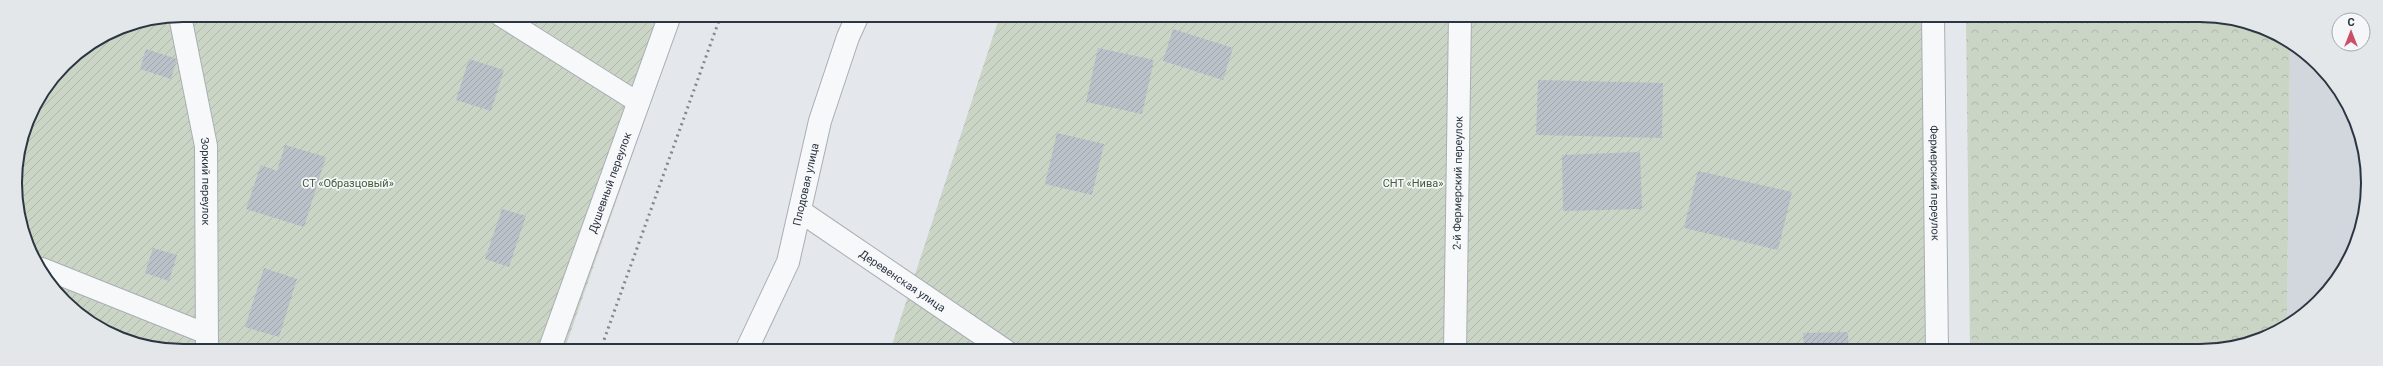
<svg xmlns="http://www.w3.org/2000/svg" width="2383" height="366" viewBox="0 0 2383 366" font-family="Roboto,sans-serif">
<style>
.built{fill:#d2d6dd}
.forest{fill:url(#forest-crowns)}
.garden{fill:url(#garden-furrows)}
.building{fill:url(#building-hatch)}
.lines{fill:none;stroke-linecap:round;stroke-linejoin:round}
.lane-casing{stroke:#a9aeb5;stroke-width:22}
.street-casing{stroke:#a9aeb5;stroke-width:24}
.lane{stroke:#f7f8f9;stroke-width:20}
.street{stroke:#f7f8f9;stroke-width:22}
.rail{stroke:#7e8894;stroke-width:3;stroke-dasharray:2 4;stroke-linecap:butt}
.labels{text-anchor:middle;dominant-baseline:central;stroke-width:3.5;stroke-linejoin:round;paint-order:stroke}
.street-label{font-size:11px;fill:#2c3643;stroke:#f4f6f8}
.park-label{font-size:11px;fill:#435e3a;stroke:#f4f6f8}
.rim{fill:none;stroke:#2c3643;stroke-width:2}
</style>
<defs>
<pattern id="forest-crowns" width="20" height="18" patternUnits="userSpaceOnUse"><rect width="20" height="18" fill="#cad5c5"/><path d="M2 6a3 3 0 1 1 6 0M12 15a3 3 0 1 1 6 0" fill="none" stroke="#aeb7aa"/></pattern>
<pattern id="garden-furrows" width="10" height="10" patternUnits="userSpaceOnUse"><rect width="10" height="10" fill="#cad5c5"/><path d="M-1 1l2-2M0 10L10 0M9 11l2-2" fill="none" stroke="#aeb7aa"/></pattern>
<pattern id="building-hatch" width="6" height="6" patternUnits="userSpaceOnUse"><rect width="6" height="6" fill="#bbc1c8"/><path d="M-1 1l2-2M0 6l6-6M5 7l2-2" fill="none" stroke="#a1a6ad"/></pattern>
</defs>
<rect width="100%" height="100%" fill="#e4e7eb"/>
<path class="built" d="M2290,45L2326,72L2359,129L2368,194L2355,248L2319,302L2290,322H2287Z"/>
<path class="forest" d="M1966,15H2211L2275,32L2290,45L2287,322H2290L2274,334L2211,351H1970Z"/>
<path class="garden" d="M183,15H681L564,351H172L109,334L57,294L24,237L15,172L28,118L64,64L119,28Z
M1000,15H1931L1935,351H890Z"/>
<path class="building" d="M1496,15H1602V21L1496,19Z
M1173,29L1233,48L1223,80L1163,61Z
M1098,48L1154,60L1142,114L1086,102Z
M146,49L177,59L171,79L140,69Z
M469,59L504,70L491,111L456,100Z
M1538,80L1663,83L1662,138L1536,135Z
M1057,133L1104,144L1092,195L1045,184Z
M285,145L326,157L304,227L246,209L261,165L277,171Z
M1640,152L1642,209L1563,211L1562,155Z
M1698,171L1792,192L1778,250L1684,228Z
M502,209L526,216L509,267L485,259Z
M153,248L177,255L169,281L145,273Z
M264,268L297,279L279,337L245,327Z
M1848,332V351H1804L1803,333Z
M471,343L494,350L493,351H468Z"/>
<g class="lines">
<g class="lane-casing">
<path id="lane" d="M499,15L639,103
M42,268L207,334"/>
</g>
<g class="street-casing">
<g id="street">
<path id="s1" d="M1933,15L1937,351"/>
<path id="s2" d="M180,16L206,146L207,351"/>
<path id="s3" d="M800,211L1006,351"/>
<path id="s4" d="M549,351L670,15"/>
<path id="s5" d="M746,351L788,262L820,121L848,37L858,15"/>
<path id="s6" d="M1455,351L1460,15"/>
</g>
</g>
<use href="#lane" class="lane"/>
<use href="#street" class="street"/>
<path class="rail" d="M600,351L721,15"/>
</g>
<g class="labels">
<g class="street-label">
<text stroke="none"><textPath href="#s2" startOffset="168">Зоркий переулок</textPath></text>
<text stroke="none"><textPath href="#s4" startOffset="179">Душевный переулок</textPath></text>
<text stroke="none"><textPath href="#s6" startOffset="168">2-й Фермерский переулок</textPath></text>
<text stroke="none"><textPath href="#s1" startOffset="168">Фермерский переулок</textPath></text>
<text stroke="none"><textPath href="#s5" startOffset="178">Плодовая улица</textPath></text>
<text stroke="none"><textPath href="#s3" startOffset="124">Деревенская улица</textPath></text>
</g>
<g class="park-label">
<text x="348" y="183">СТ «Образцовый»</text>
<text x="1413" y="183">СНТ «Нива»</text>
</g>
</g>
<path d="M0 0H2383V366H0ZM183 22H2200A161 161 0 0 1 2361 183V183A161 161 0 0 1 2200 344H183A161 161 0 0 1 22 183V183A161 161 0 0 1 183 22Z" fill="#e4e7ea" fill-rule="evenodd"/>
<path class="rim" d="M183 22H2200A161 161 0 0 1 2361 183V183A161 161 0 0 1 2200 344H183A161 161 0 0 1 22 183V183A161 161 0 0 1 183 22Z"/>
<g transform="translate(2351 32)"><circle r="19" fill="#f4f6f8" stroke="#a4a9b0"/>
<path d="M0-3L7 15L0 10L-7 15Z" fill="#ca4f69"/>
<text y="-6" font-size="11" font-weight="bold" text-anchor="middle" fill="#2c3643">С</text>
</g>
</svg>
